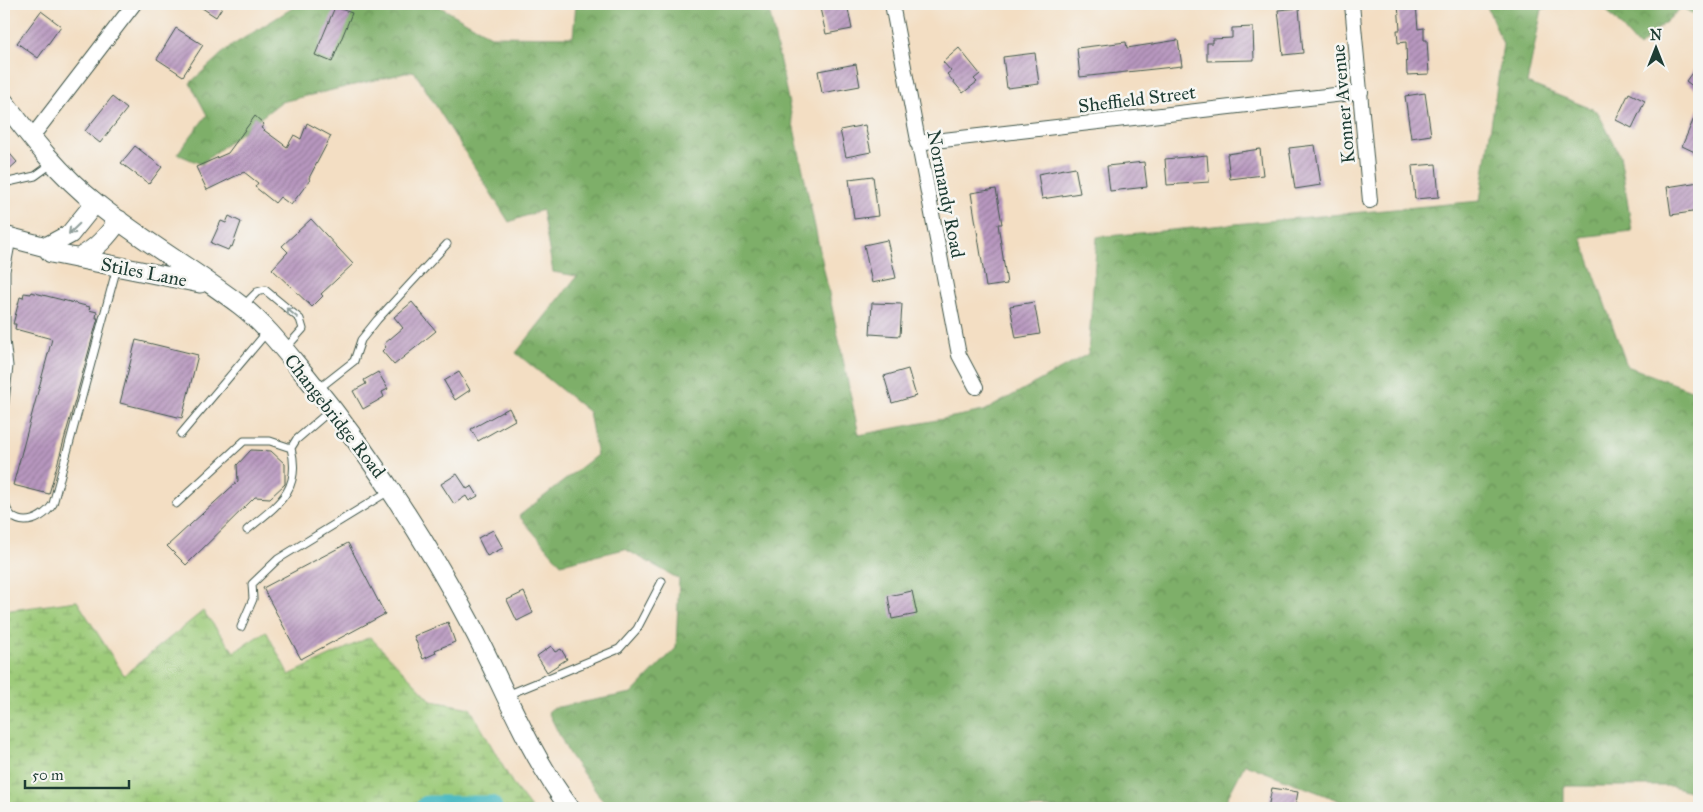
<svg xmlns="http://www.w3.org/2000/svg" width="1703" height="812" viewBox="0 0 1703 812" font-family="'IM FELL Great Primer',serif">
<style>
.forest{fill:url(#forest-crowns);stroke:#4e764e}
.wetland{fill:url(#wetland-marsh);stroke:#5e8456}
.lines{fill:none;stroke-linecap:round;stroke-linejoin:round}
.river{stroke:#4bbac2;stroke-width:25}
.building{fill:url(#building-hatch)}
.lane-casing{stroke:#3f5549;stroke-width:9}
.street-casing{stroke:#3f5549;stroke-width:16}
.secondary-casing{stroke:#3f5549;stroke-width:21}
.lane{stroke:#fff;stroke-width:7}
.street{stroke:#fff;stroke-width:14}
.secondary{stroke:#fff;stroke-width:19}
.oneway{stroke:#8f9e9a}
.labels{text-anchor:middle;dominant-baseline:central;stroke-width:5;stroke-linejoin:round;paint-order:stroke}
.street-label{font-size:19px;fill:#1f3d34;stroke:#f6f6f2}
</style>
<defs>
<pattern id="forest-crowns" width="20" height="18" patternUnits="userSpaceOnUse" patternTransform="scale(1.25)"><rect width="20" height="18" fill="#7eaf69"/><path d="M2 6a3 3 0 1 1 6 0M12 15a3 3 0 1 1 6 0" fill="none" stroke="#679057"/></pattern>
<pattern id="wetland-marsh" width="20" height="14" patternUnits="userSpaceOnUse" patternTransform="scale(1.25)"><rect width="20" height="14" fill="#9dcb79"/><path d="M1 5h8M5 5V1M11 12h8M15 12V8" fill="none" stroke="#7fa664"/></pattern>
<pattern id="building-hatch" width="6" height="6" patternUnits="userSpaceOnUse" patternTransform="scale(1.25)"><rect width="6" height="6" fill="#b897bf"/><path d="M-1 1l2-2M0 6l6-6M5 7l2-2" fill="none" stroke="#957c9c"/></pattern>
</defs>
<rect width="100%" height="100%" fill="#f6f6f2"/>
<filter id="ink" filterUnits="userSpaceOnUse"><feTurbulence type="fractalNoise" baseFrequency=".02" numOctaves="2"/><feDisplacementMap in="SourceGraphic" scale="10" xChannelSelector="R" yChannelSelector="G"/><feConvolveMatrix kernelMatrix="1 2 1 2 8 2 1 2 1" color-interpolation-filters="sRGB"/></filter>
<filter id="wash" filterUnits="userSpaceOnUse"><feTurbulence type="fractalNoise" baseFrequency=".0096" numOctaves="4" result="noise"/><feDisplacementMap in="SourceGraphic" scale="20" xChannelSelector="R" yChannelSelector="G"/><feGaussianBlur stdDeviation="1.12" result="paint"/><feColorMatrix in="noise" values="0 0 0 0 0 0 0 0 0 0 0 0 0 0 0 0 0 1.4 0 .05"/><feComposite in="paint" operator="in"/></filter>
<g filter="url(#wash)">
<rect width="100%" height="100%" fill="#f3dec3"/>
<path class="forest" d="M299,4H435L491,36L573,37L576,4L768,5L859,435L984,411L1088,354L1097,237L1480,201L1503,44L1486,4H1567L1542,9L1527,83L1597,111L1620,155L1632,231L1581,237L1627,366L1699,393V794L1672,786H1564V808H1358L1245,764L1222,808H608L569,754L548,712L553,708L632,693L676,648L679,579L625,549L561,564L519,516L597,455L589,412L516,353L577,276L553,272L542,210L509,222L414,71L281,102L201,164L177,154L207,115L190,83L228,48Z
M1601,4H1699V18L1682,7L1639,47Z"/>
<path class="wetland" d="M77,601L124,675L203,611L234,652L266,631L289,675L370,637L432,701L470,708L514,786L531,808H4V611Z"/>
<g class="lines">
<path class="river" d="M428,808H490"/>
</g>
<g id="blocks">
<path class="building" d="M196,4H224L216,17Z
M819,4H847L852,29L826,34Z
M1398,4H1416L1418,29L1424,28V40H1427L1429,74L1407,75L1406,42L1398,43L1397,30H1400Z
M335,7L352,13L332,62L315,55Z
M1299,8L1303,53L1283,55L1278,10Z
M41,11L61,26L38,58L17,43Z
M1253,27L1254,60L1207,61V43H1212V39L1232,38V28Z
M176,28L203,45L183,76L157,59Z
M1178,40L1182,66L1080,77L1077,48L1126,42L1127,48Z
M959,48L980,74L974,79L977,82L963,93L947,74L951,71L943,62Z
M1035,53L1039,84L1007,88L1003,57Z
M1699,63V91L1686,81Z
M856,64L860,86L822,93L818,71Z
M1425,93L1431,135L1411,138L1405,96Z
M1629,93L1645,101L1632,128L1616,120Z
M112,97L127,109L100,143L85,131Z
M1699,107V154L1682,146Z
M255,116L264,124L261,128L287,147L294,135L301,139L307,123L331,136L309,178L310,180L291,205L280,197L275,203L255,187L258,183L244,172L207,190L196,167L228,153Z
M865,125L871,152L846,157L840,130Z
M1315,145L1321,185L1295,189L1289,148Z
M135,146L162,167L149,184L121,163Z
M4,147L17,162L4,174Z
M1260,149L1263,175L1230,179L1227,154Z
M1207,155L1209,182L1167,185L1165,159Z
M1144,162L1147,187L1110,191L1107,166Z
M1436,164L1439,197L1415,199L1412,166Z
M1075,167L1080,193L1042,199L1038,174Z
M873,176L878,216L854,219L849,179Z
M1699,182V211L1671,215L1667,187Z
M996,189L1002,224H998L1007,284L986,287L971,193Z
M229,216L241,222L232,247L230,246L228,250L211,243L221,221L226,223Z
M311,219L353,264L321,294L323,296L312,307L272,269L288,252L282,246Z
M887,240L896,278L872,283L864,245Z
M31,292L90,307L89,310L97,312L96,318H98L49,494L13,485L52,339L15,329L16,324H13L20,297L23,298L24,293L31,294Z
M412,302L436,331L394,365L382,351L386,347L384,344L403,328L394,317Z
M1034,302L1040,334L1016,338L1010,306Z
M872,303L902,304L900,336L870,334Z
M136,340L198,355L182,418L120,403Z
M908,369L916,396L892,403L884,376Z
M378,372L388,389L382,392L384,397L363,409L353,391L366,384L364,380Z
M459,372L470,390L455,400L444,381Z
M509,408L515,420L478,441L471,429Z
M251,450L271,451L285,464V484L270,498L255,497L186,565L167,546L238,481L237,465Z
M457,474L467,489L472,486L478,496L469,501L466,496L454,504L441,484Z
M493,530L503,548L487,556L478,538Z
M348,543L385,614L301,659L263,588Z
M912,591L917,614L892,619L888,596Z
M524,592L533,613L517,621L507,600Z
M448,622L455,642L435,650L436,653L423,659L414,636Z
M551,646L555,652L561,649L567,659L547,672L537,656Z
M1272,788L1298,792L1295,808H1268Z"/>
</g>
</g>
<g filter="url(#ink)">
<use href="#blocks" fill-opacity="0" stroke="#3f5549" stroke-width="1"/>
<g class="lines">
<g class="lane-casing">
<path id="lane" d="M4,183L35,176L53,163
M243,306L257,292L265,290L300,319L303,329L286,348
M317,390L354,361L361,340L377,320L447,244
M4,410L9,366L6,340V271L12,239
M181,434L267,332
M4,499C9,530 39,525 53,504L117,267
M176,504L244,441H270L291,448
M247,530C277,505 302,491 291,448L296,440L332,409
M241,627L253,599L252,584L278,559L389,491
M507,695L619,649L637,629L662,581"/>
</g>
<g class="street-casing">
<path id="street" d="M892,4L959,355L976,387
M1352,4L1370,201
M31,138L134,4
M917,143L1361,92"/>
</g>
<g class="secondary-casing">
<path id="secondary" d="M4,102C31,138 61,176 97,204C143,241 194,270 240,305C265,324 286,352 306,376C372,456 428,543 476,634C506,693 530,755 570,808
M4,236L46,247L51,253L200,283
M46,247L70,234L95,203
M79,258C97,248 107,237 119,220"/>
</g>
<use href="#lane" class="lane"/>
<use href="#street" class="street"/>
<use href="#secondary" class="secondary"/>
</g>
<defs><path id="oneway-shaft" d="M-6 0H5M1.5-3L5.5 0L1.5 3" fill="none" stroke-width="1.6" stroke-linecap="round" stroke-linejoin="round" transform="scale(1.25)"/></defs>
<g class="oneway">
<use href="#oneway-shaft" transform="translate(74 229) rotate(136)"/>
<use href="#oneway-shaft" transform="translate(292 313) rotate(-140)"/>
</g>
</g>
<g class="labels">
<g class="street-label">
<text transform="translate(1137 99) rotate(-7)">Sheffield Street</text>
<text transform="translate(1343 104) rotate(-95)">Konner Avenue</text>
<text transform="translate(946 194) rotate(79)">Normandy Road</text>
<text transform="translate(144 272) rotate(11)">Stiles Lane</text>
<text transform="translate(335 416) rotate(52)">Changebridge Road</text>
</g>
</g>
<rect width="1703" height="812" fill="none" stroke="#f6f6f2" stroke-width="20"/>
<g transform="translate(1656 48)" stroke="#f6f6f2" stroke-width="4" paint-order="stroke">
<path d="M0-4L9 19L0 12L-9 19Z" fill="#1f3d34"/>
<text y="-8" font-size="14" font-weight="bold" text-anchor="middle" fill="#1f3d34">N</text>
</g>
<path d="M25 780v8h104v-8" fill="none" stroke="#1f3d34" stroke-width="2.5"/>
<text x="32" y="780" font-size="15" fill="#1f3d34" stroke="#f6f6f2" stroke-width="4" paint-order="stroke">50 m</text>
</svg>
